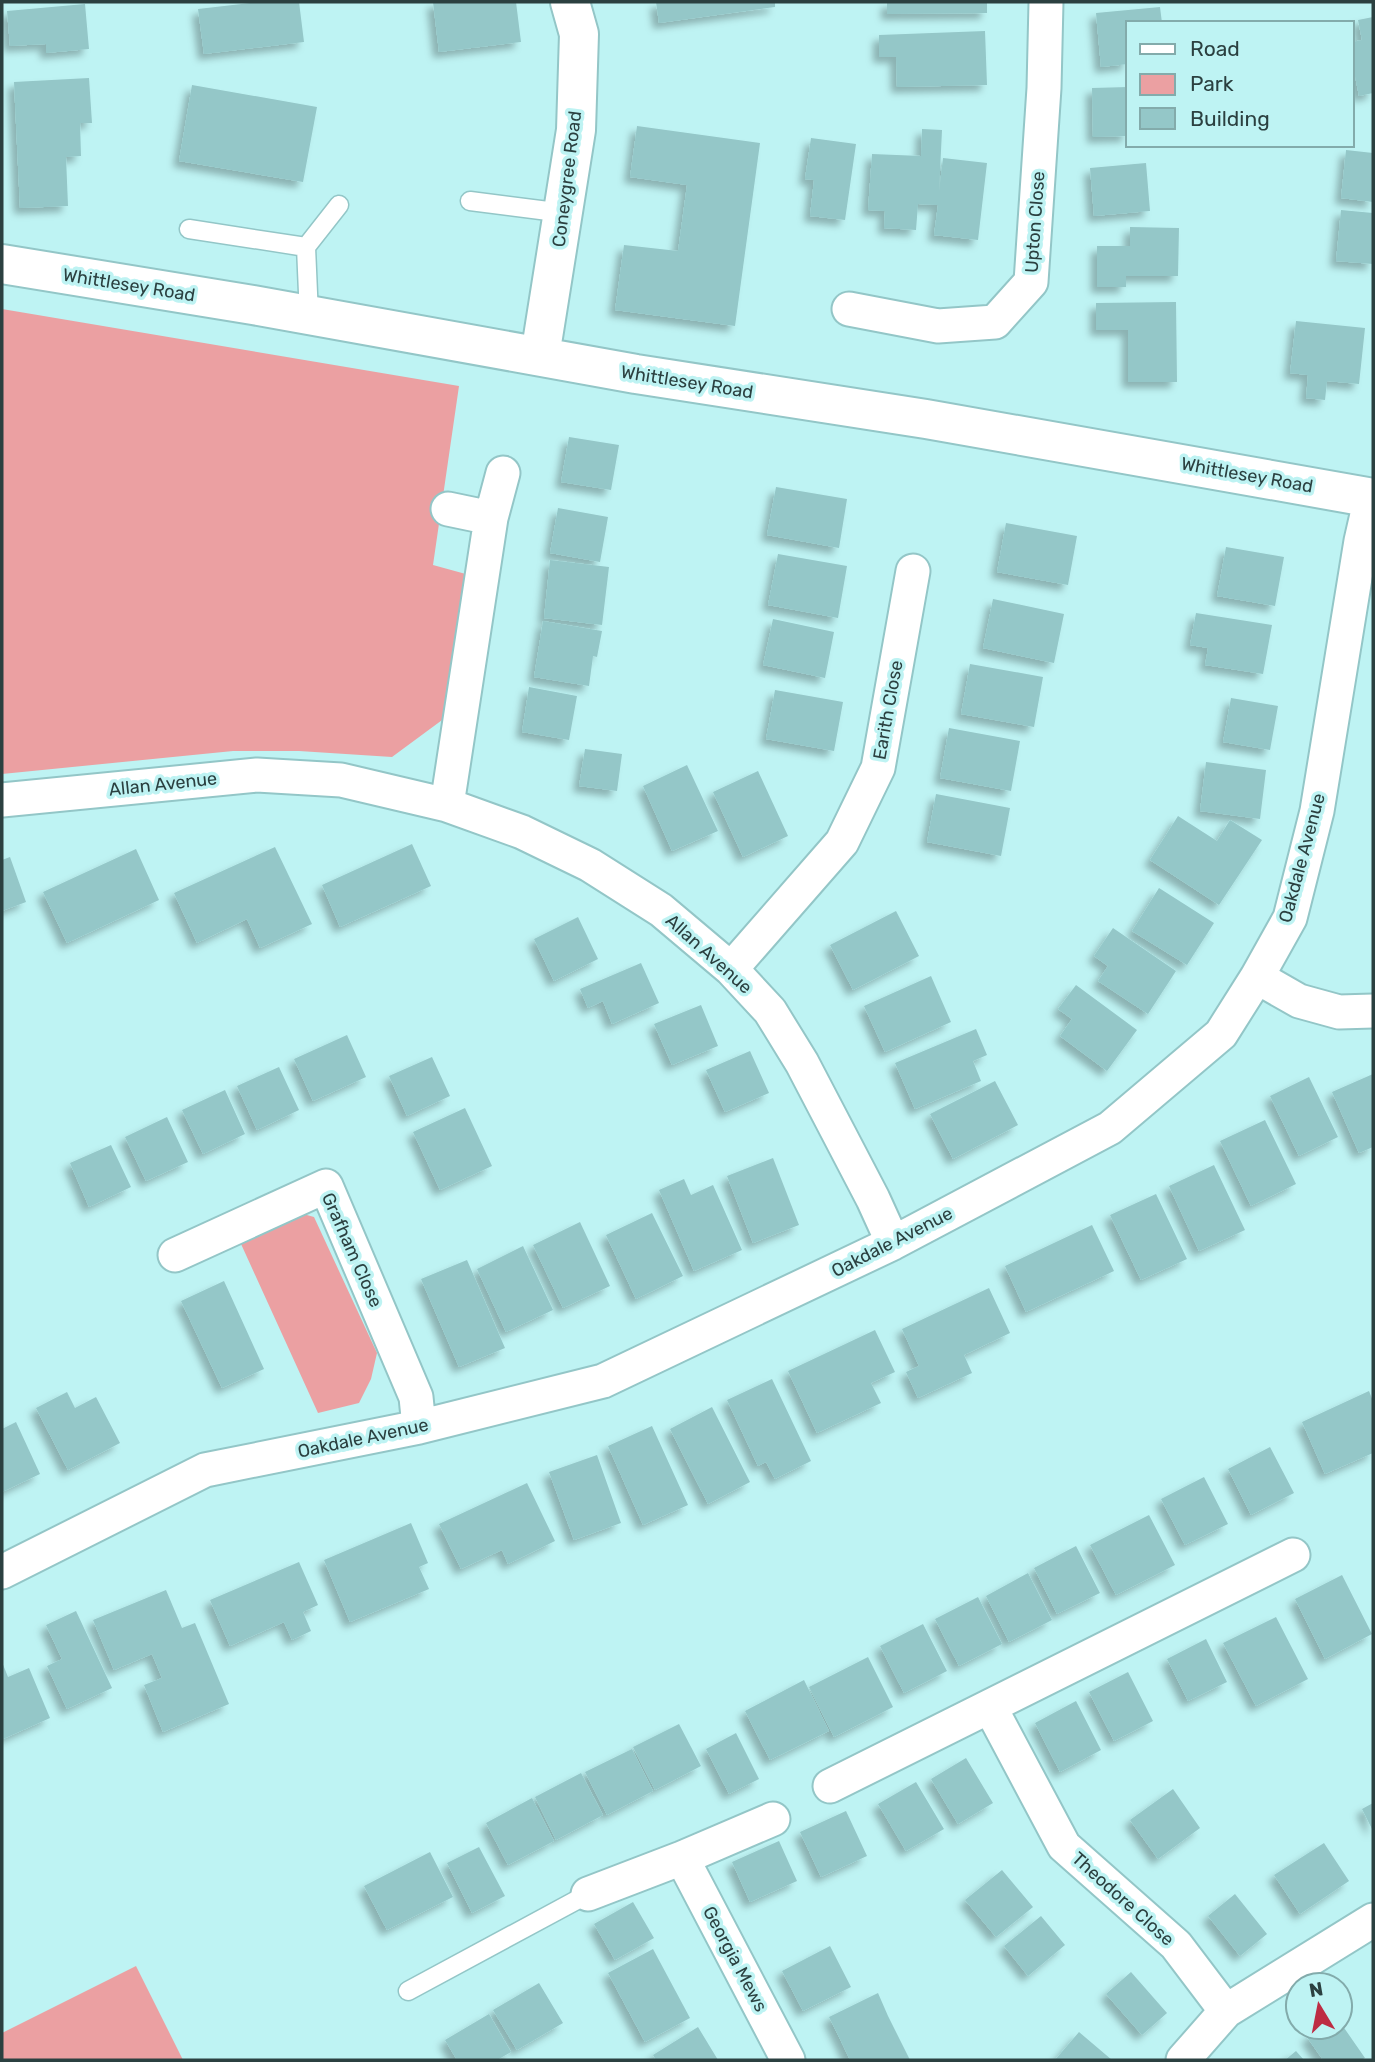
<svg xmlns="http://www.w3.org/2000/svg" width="1375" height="2062" viewBox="0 0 1375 2062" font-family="Rubik,sans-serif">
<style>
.green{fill:#eba0a2}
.building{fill:#94c7c8;filter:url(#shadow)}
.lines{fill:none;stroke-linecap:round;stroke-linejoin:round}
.lane-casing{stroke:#93c6c7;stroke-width:21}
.street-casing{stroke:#93c6c7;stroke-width:37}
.secondary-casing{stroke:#93c6c7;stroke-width:42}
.lane{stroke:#fff;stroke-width:18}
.street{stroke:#fff;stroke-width:33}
.secondary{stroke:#fff;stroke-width:38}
.labels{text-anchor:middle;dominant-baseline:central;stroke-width:7;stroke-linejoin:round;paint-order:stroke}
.street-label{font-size:18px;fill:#2b4040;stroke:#bef3f3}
</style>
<defs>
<filter id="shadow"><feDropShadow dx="-6" dy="6" stdDeviation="3.5" flood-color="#0004"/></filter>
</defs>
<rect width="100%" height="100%" fill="#bef3f3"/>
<path class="green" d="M2,309L459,386L433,565L473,576L453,712L392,757L299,751H233L2,774Z
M289,1210L314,1217L377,1353L371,1379L359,1403L318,1413L236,1233Z
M136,1966L183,2060H2V2033Z"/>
<path class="building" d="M259,2H299L304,42L204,54L198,9Z
M433,2H516L521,42L439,52Z
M656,2H775V7L659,23Z
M887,2H987V13L887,14Z
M85,4L89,49L46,53V44L10,46L7,11Z
M1160,7L1162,23H1128V64L1101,67L1096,13Z
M1373,17V93L1359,96L1352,61V42L1362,40L1358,20Z
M985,31L987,85L897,87L896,57H879V35Z
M89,78L92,123H80L81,156L66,157L68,206L20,208L14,82Z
M192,85L317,107L303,182L179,161Z
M1128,87V136L1093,137L1092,88Z
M637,126L760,143L735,326L615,310L624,245L678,251L687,185L630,177Z
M922,129L942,130L939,192L943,158L987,163L978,240L934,235L938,205L918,204L916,230L884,228L885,211L868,210L872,154L921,156Z
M811,138L856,144L845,220L810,216L814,180L805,179Z
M1346,150L1373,153V202L1341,198Z
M1146,163L1150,211L1094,216L1090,168Z
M1341,210L1373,213V264L1336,261Z
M1130,227L1179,228L1178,276H1126V287H1097V246H1130Z
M1176,302L1177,382H1128V330H1096V303Z
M1296,321L1365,328L1359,384L1327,381L1325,400L1306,398L1308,375L1290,373Z
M569,437L619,445L611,490L561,482Z
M776,487L847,499L839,548L767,535Z
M558,508L608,517L600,562L550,553Z
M1006,523L1077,536L1068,585L997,572Z
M1226,547L1284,557L1275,606L1217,596Z
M778,554L847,566L838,618L768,605Z
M550,560L609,567L602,625L544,618Z
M993,599L1064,614L1054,663L983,648Z
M1196,613L1272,625L1263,674L1205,665L1208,648L1190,645Z
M773,619L834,632L825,678L763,665Z
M543,621L602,631L597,657L593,656L589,686L534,677Z
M970,664L1043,677L1034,727L961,714Z
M529,687L577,696L569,740L522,732Z
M775,690L843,702L834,751L766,739Z
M1231,698L1278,706L1270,750L1223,742Z
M949,728L1020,741L1011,791L940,778Z
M585,749L622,754L617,791L579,786Z
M1206,762L1266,770L1260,819L1200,811Z
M687,765L718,831L672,851L643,786Z
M758,771L788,836L743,857L713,792Z
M936,794L1010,808L1001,856L927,842Z
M1178,816L1217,841L1230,820L1262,840L1219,905L1150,860Z
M412,844L431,886L340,927L322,885Z
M275,847L312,924L260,948L247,919L197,943L174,893Z
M136,849L159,900L67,943L43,892Z
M10,857L26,902L2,911V860Z
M1159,888L1214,923L1187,965L1132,931Z
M896,911L919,956L853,990L830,945Z
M578,917L598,959L554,981L534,939Z
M1113,928L1176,971L1148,1014L1098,981L1108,966L1094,956Z
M641,963L659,1003L612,1024L603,1001L588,1008L580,989Z
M931,976L951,1022L885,1052L864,1006Z
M1076,985L1137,1030L1107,1071L1060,1036L1072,1019L1058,1009Z
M701,1005L718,1046L672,1065L654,1024Z
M976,1029L987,1055L973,1061L981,1081L915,1109L895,1063Z
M347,1035L366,1077L313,1101L294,1059Z
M750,1051L769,1093L725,1112L706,1070Z
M432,1057L450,1096L407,1116L389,1076Z
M279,1067L299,1110L257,1130L237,1086Z
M1373,1074V1147L1359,1153L1332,1092Z
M1309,1077L1338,1137L1299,1156L1270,1096Z
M995,1081L1018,1125L953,1159L930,1114Z
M225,1090L245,1134L203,1154L182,1110Z
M465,1108L492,1166L440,1190L413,1132Z
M167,1117L188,1162L146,1181L125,1137Z
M1265,1120L1296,1184L1251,1206L1220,1141Z
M111,1145L131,1187L89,1207L70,1163Z
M773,1158L799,1225L753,1243L727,1176Z
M1214,1165L1245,1230L1199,1251L1169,1186Z
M684,1179L691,1195L713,1185L742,1250L694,1271L659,1190Z
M1156,1194L1187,1259L1141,1280L1110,1215Z
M652,1213L683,1276L636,1299L606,1235Z
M580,1222L610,1286L563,1308L533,1245Z
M1092,1225L1114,1271L1026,1312L1005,1266Z
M523,1246L553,1310L506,1332L477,1269Z
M467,1260L505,1348L459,1367L421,1279Z
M224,1281L264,1369L222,1388L181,1301Z
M989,1288L1010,1333L964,1355L972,1373L918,1398L906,1372L919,1366L902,1329Z
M875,1330L895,1372L871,1383L881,1403L817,1433L788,1371Z
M772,1379L811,1461L775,1479L766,1462L758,1466L727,1400Z
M1369,1391L1373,1401V1453L1325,1474L1302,1422Z
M67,1392L75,1408L96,1397L120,1443L68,1470L36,1408Z
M712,1407L750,1482L708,1504L670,1429Z
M16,1422L40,1474L2,1492V1429Z
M652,1426L688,1505L643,1525L608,1446Z
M1270,1447L1294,1493L1251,1515L1228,1469Z
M597,1455L621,1523L574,1540L549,1472Z
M1204,1477L1228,1524L1185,1545L1161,1499Z
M527,1483L555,1541L508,1564L502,1550L461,1569L439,1524Z
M1149,1515L1175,1565L1116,1595L1090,1545Z
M411,1523L428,1563L419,1567L429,1589L350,1622L324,1560Z
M1076,1546L1100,1593L1057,1614L1034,1568Z
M299,1562L318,1605L303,1612L311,1631L292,1640L284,1622L230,1646L210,1600Z
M1028,1573L1052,1620L1009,1642L986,1596Z
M1342,1575L1372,1634L1325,1659L1295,1599Z
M166,1590L182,1628L195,1623L229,1704L163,1732L144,1685L162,1678L152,1654L114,1670L93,1620Z
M978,1597L1002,1644L959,1666L935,1619Z
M76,1611L112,1688L67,1709L47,1666L62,1659L46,1625Z
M1276,1617L1308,1679L1256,1706L1223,1643Z
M923,1624L947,1671L904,1693L880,1646Z
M1206,1639L1227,1682L1188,1701L1167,1659Z
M868,1657L893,1707L834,1737L809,1687Z
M2,1662L8,1677L29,1668L50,1718L3,1739Z
M1128,1672L1153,1721L1114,1741L1089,1692Z
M804,1680L829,1731L770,1760L745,1711Z
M1076,1701L1101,1750L1060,1772L1035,1723Z
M679,1724L701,1766L655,1790L633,1747Z
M736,1733L759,1779L729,1794L706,1749Z
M632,1749L653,1791L607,1815L585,1772Z
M966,1758L993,1803L958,1824L931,1779Z
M581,1773L603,1815L556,1840L535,1797Z
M916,1782L944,1829L906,1851L878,1804Z
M1173,1789L1200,1828L1158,1859L1130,1820Z
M532,1798L554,1841L508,1865L486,1823Z
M1373,1803V1831L1362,1809Z
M846,1811L867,1856L821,1877L800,1832Z
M779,1841L797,1881L750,1902L732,1862Z
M1324,1843L1349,1881L1300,1914L1274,1875Z
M479,1847L505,1896L472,1913L447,1863Z
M430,1852L453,1897L387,1930L364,1886Z
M1002,1870L1033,1907L996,1937L965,1900Z
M1235,1894L1267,1934L1240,1956L1208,1916Z
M633,1902L654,1938L615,1960L594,1924Z
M1041,1916L1065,1945L1028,1976L1004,1946Z
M830,1946L851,1987L803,2011L782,1971Z
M653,1949L690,2018L645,2042L608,1973Z
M1131,1972L1167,2013L1142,2035L1106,1994Z
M539,1983L563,2023L517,2050L493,2010Z
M878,1993L888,2016L910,2060H850L840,2039L829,2017Z
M489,2014L511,2052L497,2060H457L445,2040Z
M1340,2022L1365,2058L1361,2060H1323L1307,2037L1322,2027H1340Z
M698,2027L718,2060H656L653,2055Z
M1079,2032L1112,2060H1055Z
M1296,2051L1304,2060H1285Z"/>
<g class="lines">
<g class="lane-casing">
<path id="lane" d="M470,201L564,213
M189,229L306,247L309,316
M306,247L339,205
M408,1991L588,1894"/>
</g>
<g class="street-casing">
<path id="street" d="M849,309L938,326L995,322L1031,282L1044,88L1046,2
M448,509L491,518
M2,800L257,775L341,780L447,805L522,832L590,865L661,910L731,969L770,1011L802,1063L873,1199L893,1243
M447,805L491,518L503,473
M731,969L842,842L878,768L913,571
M1257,977L1299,1001L1339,1012L1373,1011
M175,1255L326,1186L416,1397L419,1427
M2,1572L205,1470L419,1427L603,1381L893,1243L1110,1128L1221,1034L1257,977L1290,918L1317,811L1361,541L1371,497
M990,1707L1064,1846L1176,1945L1226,2011
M830,1786L1293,1555
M682,1858L788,2060
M588,1894L682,1858L773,1819
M1183,2060L1226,2011L1373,1920"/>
</g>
<g class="secondary-casing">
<path id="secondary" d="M2,264L253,305L636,374L926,419L1373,498
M540,356L576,130L579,34L570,2"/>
</g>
<use href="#lane" class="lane"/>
<use href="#street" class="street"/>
<use href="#secondary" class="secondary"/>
</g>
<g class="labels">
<g class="street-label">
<text transform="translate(567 179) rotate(-83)">Coneygree Road</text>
<text transform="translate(1035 222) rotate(-86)">Upton Close</text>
<text transform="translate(129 285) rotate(9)">Whittlesey Road</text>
<text transform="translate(687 382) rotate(9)">Whittlesey Road</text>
<text transform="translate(1247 475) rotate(10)">Whittlesey Road</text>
<text transform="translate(888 710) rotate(-80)">Earith Close</text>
<text transform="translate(163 784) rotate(-6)">Allan Avenue</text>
<text transform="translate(1302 858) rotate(-75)">Oakdale Avenue</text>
<text transform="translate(709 954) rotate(42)">Allan Avenue</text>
<text transform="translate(892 1242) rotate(-27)">Oakdale Avenue</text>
<text transform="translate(352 1250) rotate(66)">Grafham Close</text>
<text transform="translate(363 1438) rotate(-12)">Oakdale Avenue</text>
<text transform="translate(1123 1899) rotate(42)">Theodore Close</text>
<text transform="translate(735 1959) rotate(62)">Georgia Mews</text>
</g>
</g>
<rect width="1375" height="2062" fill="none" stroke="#2b4040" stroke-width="7"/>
<rect x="1126" y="21" width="228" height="126" fill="#bef3f3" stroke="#83abab" stroke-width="2"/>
<rect x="1140" y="44" width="35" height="10" fill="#ffffff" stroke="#83abab" stroke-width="2"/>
<text x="1190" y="56" font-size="21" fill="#2b4040">Road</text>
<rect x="1140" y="74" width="35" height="21" fill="#eba0a2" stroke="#83abab" stroke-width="2"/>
<text x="1190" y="91" font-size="21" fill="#2b4040">Park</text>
<rect x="1140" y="108" width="35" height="21" fill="#94c7c8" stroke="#83abab" stroke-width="2"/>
<text x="1190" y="126" font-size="21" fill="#2b4040">Building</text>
<g transform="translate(1319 2006) rotate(350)"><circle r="33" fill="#bef3f3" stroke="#83abab" stroke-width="2"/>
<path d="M0-5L12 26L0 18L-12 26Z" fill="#bd2c43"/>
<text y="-10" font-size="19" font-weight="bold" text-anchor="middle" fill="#2b4040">N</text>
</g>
</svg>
